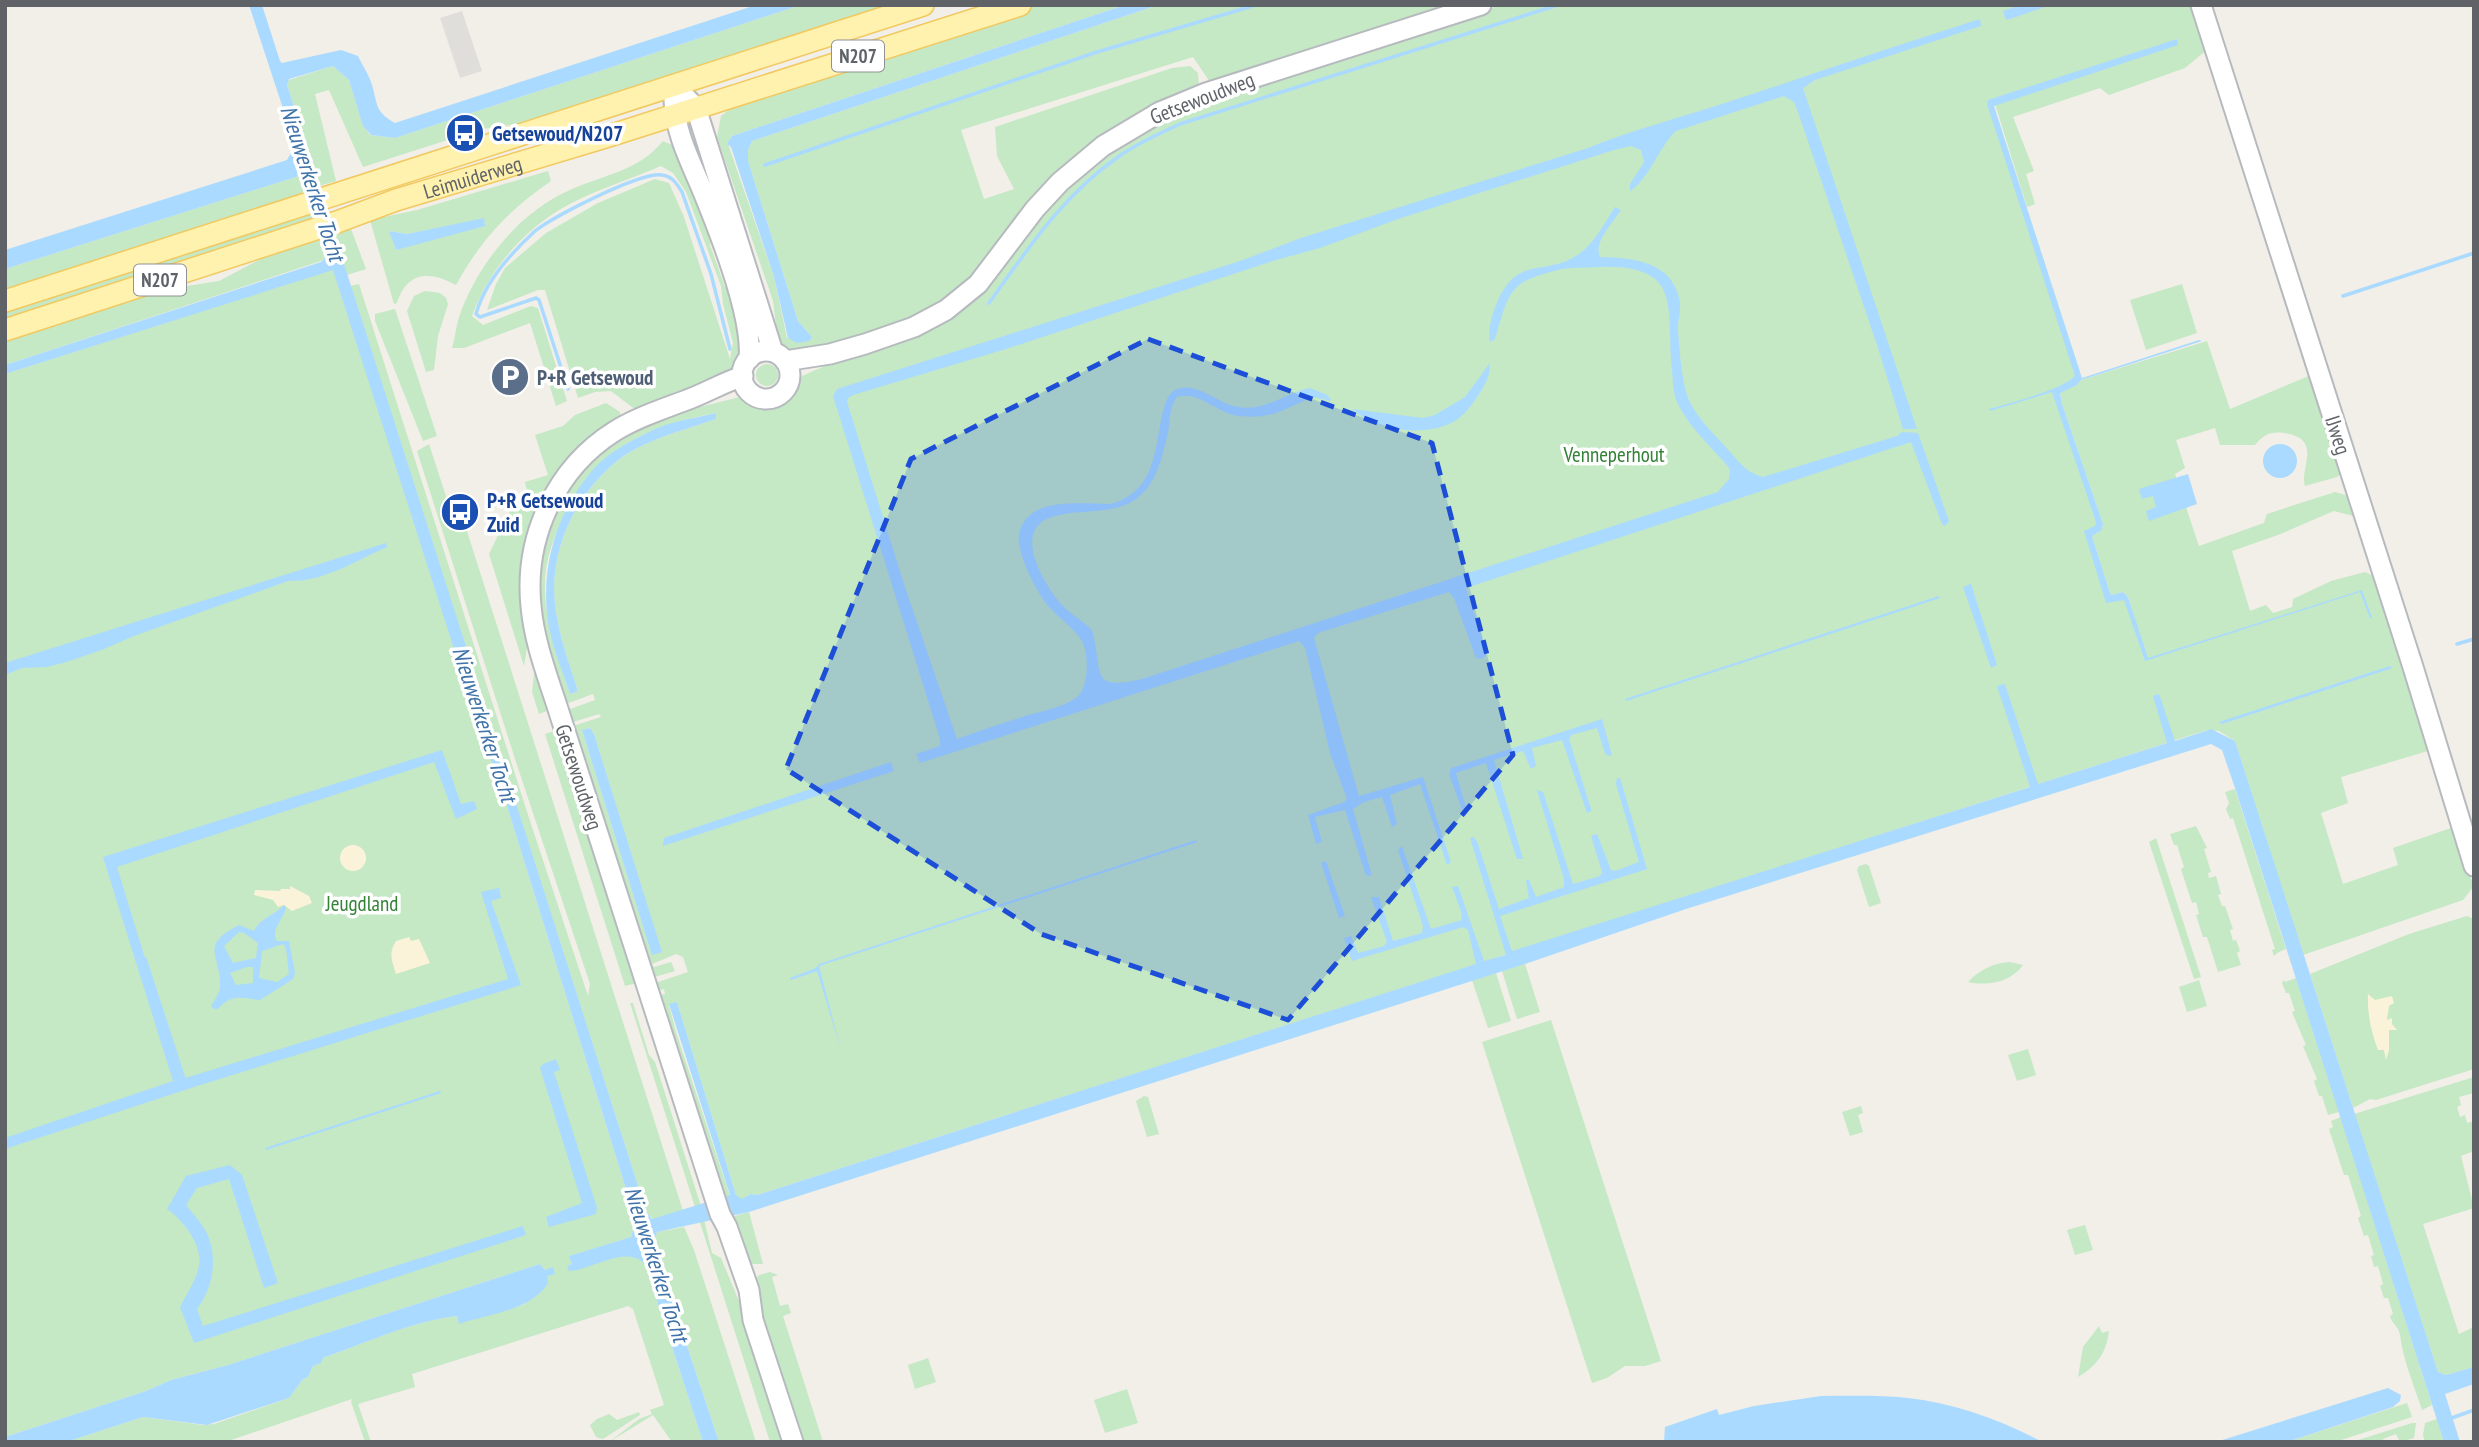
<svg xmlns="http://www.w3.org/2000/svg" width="2479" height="1447" viewBox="0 0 2479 1447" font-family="'PT Sans Narrow',sans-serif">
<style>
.industrial{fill:#e0deda}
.green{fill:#c5e8c5;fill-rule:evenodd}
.sand{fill:#fbf3d9}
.water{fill:#aadaff;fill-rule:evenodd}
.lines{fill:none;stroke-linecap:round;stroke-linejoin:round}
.stream{stroke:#aadaff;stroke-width:3.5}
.secondary-casing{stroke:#b6babf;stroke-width:23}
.primary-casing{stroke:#f2c960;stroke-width:24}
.secondary{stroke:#fff;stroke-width:19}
.primary{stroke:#fff2af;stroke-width:21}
.marked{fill:#1d4ed8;fill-opacity:0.2;stroke:#1d4ed8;stroke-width:5;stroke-dasharray:14 9;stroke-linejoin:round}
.labels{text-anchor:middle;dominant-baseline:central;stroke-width:7;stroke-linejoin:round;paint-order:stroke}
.shield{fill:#fff;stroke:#8f9295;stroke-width:2}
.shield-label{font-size:19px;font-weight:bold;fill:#5f6368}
.street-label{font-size:21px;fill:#5f6368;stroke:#fff}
.transit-label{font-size:21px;font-weight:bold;fill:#164399;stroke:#fff;text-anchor:start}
.service-label{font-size:21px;font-weight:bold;fill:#4e5e75;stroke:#fff;text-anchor:start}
.park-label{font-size:21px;fill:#348238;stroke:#fff}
.water-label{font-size:23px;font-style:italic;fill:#4174aa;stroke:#fff}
</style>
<rect width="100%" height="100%" fill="#f1efe8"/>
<path class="industrial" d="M462,11L482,71L460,78L440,18Z"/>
<path class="green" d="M801,5H888L546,120L482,129L363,167L329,90L315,94L336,181L319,186L287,85L289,80L333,66L349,80L363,125L370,135L395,138Z
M1037,5H1125L732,136L728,144L774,277L787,338L812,337L798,321L748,161V150L752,141L1158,5H1461L1212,85L1193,57L961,130L984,199L1014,189L997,156L995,127L1172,68L1190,66L1198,73L1199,88L1131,120L953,298L900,323L814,351L790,353L778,341L773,301L717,137L721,116L730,109L957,29Z
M1501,5H2195L2208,49L2185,68L2109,95L2100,88L2013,117L2034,171L2026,174L2035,204L2027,207L1995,104L1991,105L2079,379L2054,391L2102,528L2088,534L2109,597L2123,594L2146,656L2128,597L2123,592L2111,595L2109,590L2092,536L2102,530L2103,524L2062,404L2060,392L2077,385L2081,380L2207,341L2230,409L2311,375L2343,472L2337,477L2305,486C2299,468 2324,439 2284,433C2270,431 2263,435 2255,445H2220L2215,428L2176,440L2185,468L2175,474L2199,546L2264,523L2267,514L2335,492L2349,496L2357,517L2334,511L2278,535L2232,551L2250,611L2266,605L2273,613L2292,607L2293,599L2331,581L2365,572L2376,577L2431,750L2341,777L2348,803L2321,813L2343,884L2398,865L2393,848L2451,828L2474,886L2463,900L2303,955L2235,741L2219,731L2207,730L757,1195L751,1194L741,1200L736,1195L677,1002L669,1005L676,1032L730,1196L720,1199L656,996L665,994L664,989L654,992L652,984L688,972L683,957L676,954L652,964L654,967L671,962L675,971L651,978L570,727L601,717L599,714L570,723L565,711L595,700L593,694L563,705L540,630L535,598L538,548L554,506L579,470L618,437L655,418L740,397L769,404L783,399L802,376L852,354L916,333L945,318L986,284L1047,204L1082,169L1114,145L1158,119L1211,98ZM716,413V419C685,430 643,440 617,461C580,491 555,538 554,586C554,622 567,657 578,691L570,694C559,658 544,622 545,584C545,565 551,544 559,527C588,456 642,426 716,413ZM590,728L594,734L661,952L652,954L582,730Z
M663,141L674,146L712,239L710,245L725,287L730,286L743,357L732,373L637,411L611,391L595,392L578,398L545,290H538L487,310L496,284L505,268L546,233L598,203L655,179L669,183L684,217L730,359L733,343L723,304L721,286L686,192L673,173L661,166C631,179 595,190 566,206C523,230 489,270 472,316L483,325L531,306L538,308L567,401L556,406L530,323L464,348H452C455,338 456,327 459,317C477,265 519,212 570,190C603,175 639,171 663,141Z
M548,171L551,181C508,211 482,238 456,285C430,271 407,271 397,303L394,304L370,220L417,210ZM483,219L396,250L390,231L407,234Z
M302,175L308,190L270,208L5,295V269Z
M315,210L318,220L5,323V310Z
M351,229L366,269L347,275L335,235Z
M325,238L329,254L321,261L5,365V337L143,293L219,281L270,254Z
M333,269L502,790L636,1221L631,1237L570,1256L572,1264L567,1266L630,1255L639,1259L645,1264L703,1442H672L653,1415L609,1442L639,1419L652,1414L650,1410L664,1405L633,1309L628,1306L412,1374L415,1387L358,1404L371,1442H365L351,1402L352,1399L225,1442H66L143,1417L203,1425L214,1424L289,1398L303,1379L308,1377L313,1366L320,1363L323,1358C366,1343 411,1321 457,1316L459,1323L520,1306L526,1303L545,1270L540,1264L228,1365L171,1380L146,1391L5,1437V374Z
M359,284L529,818L588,996L590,984L516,762L417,451L429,444L456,527L465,525L683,1211L679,1212L653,1219L646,1211L350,286Z
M2182,284L2197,333L2146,350L2130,300Z
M425,291L440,293L446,298L448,304L438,336L434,370L426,372L407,311L414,296Z
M395,309L437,436L423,441L375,321V314Z
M756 375a11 11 0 1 1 22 0a11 11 0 1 1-22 0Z
M606,403L620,412L621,420L554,483L524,666L489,554L515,500L528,496L525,482L548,475L535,435L563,426L575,415Z
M535,665L552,709L539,714L532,692Z
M558,730L637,983L625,986L545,734Z
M2235,789L2286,949L2277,953L2274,956L2272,950L2275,949L2233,818L2230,819L2226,809L2229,803L2225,792Z
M2196,826L2207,848L2204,849L2211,872L2208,873L2209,878L2216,876L2221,894L2218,895L2222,906H2225L2233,929L2230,930L2233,941L2236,940L2240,951L2237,953L2241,965L2218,972L2207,937H2203L2196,915L2199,914L2196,902L2192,903L2181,869L2184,867L2177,845H2174L2170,834Z
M2156,838L2201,977L2194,979L2149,842Z
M1866,864L1869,866L1881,903L1869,907L1857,870L1859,866Z
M2467,916L2474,919V1069L2376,1100L2370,1099L2353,1108L2310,974L2409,934Z
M2010,962L2023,965C2010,983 1988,986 1968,982C1979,970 1993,963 2010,962Z
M1525,964L1540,1012L1517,1019L1502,971Z
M1496,973L1511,1021L1488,1028L1472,980Z
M2296,978L2339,1112L2328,1115L2322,1096H2319L2314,1081L2317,1079L2303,1046L2306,1045L2292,1012L2295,1011L2289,993H2286L2282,983L2284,980L2285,982Z
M2199,980L2207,1006L2187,1012L2179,987Z
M630,1003H633L649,1055L655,1062L700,1203L712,1253L721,1258L746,1318L786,1442H770Z
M1551,1020L1661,1361L1645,1366H1625L1607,1378L1592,1383L1482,1042Z
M2028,1049L2036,1075L2017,1081L2008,1055Z
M2474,1077V1093L2459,1097L2461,1105L2457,1107L2460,1117L2465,1115L2467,1123L2474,1121V1151L2461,1156L2474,1208L2423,1224L2459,1334L2474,1327V1367L2446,1375L2438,1372L2354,1114Z
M1144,1096L1148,1097L1159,1134L1147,1137L1136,1101Z
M1861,1106L1863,1113L1858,1115L1863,1132L1850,1136L1842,1112Z
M2341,1117L2432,1405L2422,1410C2414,1385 2403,1360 2400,1335C2399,1327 2392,1324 2390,1316L2393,1314L2388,1298H2384L2380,1286L2383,1284L2378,1266L2374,1267L2371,1256L2374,1255L2368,1235L2364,1236L2358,1218L2361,1216L2348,1175H2344L2329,1129L2333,1127L2331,1121Z
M749,1212L763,1264H750L728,1218Z
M2085,1225L2093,1250L2075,1255L2067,1230Z
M684,1227L694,1250L756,1442H719L653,1244L657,1232Z
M770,1272L778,1275L772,1277L780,1306L788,1304L791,1313L783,1316L823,1442H800L770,1348L754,1281L759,1275Z
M2099,1326L2102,1333L2109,1331C2107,1352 2096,1367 2078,1377L2083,1347Z
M928,1358L936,1382L915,1389L908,1365Z
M1127,1389L1138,1423L1105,1433L1094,1400Z
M2407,1403L2412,1417L2335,1442H2287Z
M639,1412L640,1415L603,1439L596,1437L590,1425L597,1419L609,1414L617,1420Z
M2437,1419L2444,1442H2425L2423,1435L2425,1423Z
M2412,1423H2416L2414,1438L2400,1442L2396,1434L2383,1439V1442H2352Z"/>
<path class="sand" d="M340 858a13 13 0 1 1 26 0a13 13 0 1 1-26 0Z
M290,886L309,896L312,903L292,911L284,905L278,907L273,900L254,895L255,890L280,891L281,889H290Z
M409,937L411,941L419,939L430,963L396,974C392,961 388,953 396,941Z
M2368,994L2375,1000L2392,996L2394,1003L2389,1006L2387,1020L2392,1018V1024L2397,1030H2389V1050L2386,1060L2384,1050H2378C2371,1032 2367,1013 2368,994Z"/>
<path class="water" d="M249,5H262L280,61L282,63L341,50L358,56C362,65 368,73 371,82C378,102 373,111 395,123L756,5H801L395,138L371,135L363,126L349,80L333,66L289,79L287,85L646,1211L652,1219L730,1195L669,1004L677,1002L736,1195L742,1199L751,1194L757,1195L1476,964L1468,930L1463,927L1352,961L1344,938L1351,936L1358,953L1384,946L1387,942L1371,897H1379L1393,941L1422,933L1423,926L1398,850L1402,846L1431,929L1462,920L1461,911L1452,887L1458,886L1484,961L1506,955L1470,838L1474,837L1478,844L1499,909L1529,898L1526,880H1529L1536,897L1564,887V879L1537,790L1543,792L1573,884L1600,876L1602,872L1591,836L1597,834L1611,870L1615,871L1639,862L1616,784L1617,778H1620L1647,869L1500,916L1512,951L2030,787L1997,686L2005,684L2038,784L2167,743L2153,696L2159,694L2175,741L2211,729L2235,741L2438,1372L2446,1375L2474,1367V1384L2445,1394L2460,1442H2444L2236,791L2222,750L2211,744L1686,909L1525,964L749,1212L657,1232L653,1244L719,1442H703L645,1264C625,1244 593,1270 569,1271L567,1266L572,1264L569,1256L631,1237L636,1221L502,790L469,696L333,270L5,374V365L321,262L328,254L302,175L5,269V250L287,160L295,145Z
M1125,5H1158L752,141L748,150V161L798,321L812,337L809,341L797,343L788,338L774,277L731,147L727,144L732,136Z
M2021,5H2051L2007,20L2005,18L2003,11Z
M1980,19L1981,26L1815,80L1803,88L1917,429H1903L1878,348L1798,112L1794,102L1784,96L1676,131C1658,148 1650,178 1630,191V184L1644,162L1641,150L1631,146L1614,150L1398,219L1320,248L1276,260L1006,349L853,395L848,398L847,402L904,584L957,739C979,731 1000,724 1022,717C1040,711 1063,708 1077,697C1089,687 1089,654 1082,641C1074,628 1059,618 1049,607C1037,593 1016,553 1019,534C1027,496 1080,504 1107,504C1115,504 1125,499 1131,494C1166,472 1153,402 1175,390C1195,380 1216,402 1234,406C1263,414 1284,393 1310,388L1327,395L1332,401L1313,397C1285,408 1273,420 1239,416C1217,414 1199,390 1177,397C1169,408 1170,421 1168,433C1163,454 1158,477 1144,492C1120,518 1082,507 1052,517C1010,530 1045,586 1063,606C1072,615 1083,621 1092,630C1104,672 1087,693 1145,678L1718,492L1729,479L1730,469C1712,447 1689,428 1677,402C1673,393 1673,380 1672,370C1666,308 1684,264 1599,267C1587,268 1575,267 1562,269C1509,282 1510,288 1495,339L1490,342C1488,330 1491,317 1496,305C1517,253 1544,278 1579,254C1594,244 1605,222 1615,207L1621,210C1613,223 1593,242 1600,257C1633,258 1673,261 1680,302C1681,311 1678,319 1678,328C1679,348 1681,372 1686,392C1691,411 1710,430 1723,444C1735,457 1745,473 1763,477L1897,436L1902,432L1918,433L1949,521L1945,526L1942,524L1911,442L1466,588L1486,650V656L1481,659L1476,658L1454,598L1449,592L1318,633L1314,638L1359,796L1423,777L1451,862L1447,865L1420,784L1390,795L1397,824L1392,827L1382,797L1364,802L1353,809L1372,875L1367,876L1365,873L1345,810L1315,817L1322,842L1316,844L1308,815L1344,802L1347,799L1330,753L1305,648L1299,641L920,763L916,754L940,746V739L833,396L837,389L1240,261L1301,238L1588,148C1632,130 1679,118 1725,103C1810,75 1895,46 1980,19Z
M2177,39L2178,45L1994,106L2082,378L2199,340L2202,341L2081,380L2077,385L2060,393L2062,404L2103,524L2102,530L2092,536L2109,590L2111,595L2123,592L2128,597L2148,658L2362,590L2372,618H2370L2360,592L2145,661L2124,600L2106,603L2084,531L2095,526L2096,522L2052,392L1990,411L1989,409C2008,404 2064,389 2075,376L1987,104L1988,100L1994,98Z
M484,218L485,226L396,250L389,231L407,234Z
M1489,364C1491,375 1485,385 1479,394C1471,406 1463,418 1449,424C1420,437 1375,429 1352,409L1423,418L1435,415L1465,397Z
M716,413V419C685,430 643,440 617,461C580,491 555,538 554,587C554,622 567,657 578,691L570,694C563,672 553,649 549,627C539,571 555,515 591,472C606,453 633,440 653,430C672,421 696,418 716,413Z
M2263 461a17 17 0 1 1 34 0a17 17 0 1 1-34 0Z
M2188,474L2197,504L2149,521L2146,511L2156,507L2153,496L2142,499L2139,489Z
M386,543L387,547C355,561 324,582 288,581L134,636L104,649L70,661L47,667L22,668L5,675V663Z
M1971,584L1997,665L1991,668L1963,587Z
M1939,596L1940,598L1626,701L1625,699Z
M2390,666L2392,668L2222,724L2219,722Z
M1602,719L1612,755L1608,756L1605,753L1597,728L1571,735L1569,739L1591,809V811L1587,813L1562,740L1532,748L1536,766L1531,769L1523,751L1494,760L1523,859H1517L1486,763L1456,773L1468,814L1464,815L1449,774L1451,768Z
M590,728L594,734L662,952L652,955L582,730Z
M442,750L461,804L474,801L477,809L456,819L434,762L117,867L182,1079L508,979L481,892L499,888L501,898L491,901L521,985L194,1087L5,1149V1138L173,1081L103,857Z
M891,762L894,771L663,846L664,838Z
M1196,840L1197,842L819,966L840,1047L817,971L791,980L790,978L816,968L819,964Z
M1326,861L1345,916L1339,918L1322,866L1321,863Z
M284,905L286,908C283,920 270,930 277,941H289L295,973L293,979L260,1000C242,998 232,993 218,1009H214L211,1006C215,999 220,993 220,985C221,955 198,946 239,925L254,931C260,918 275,915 284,905ZM239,932L244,933L258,943L256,958L233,963L224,946ZM283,944L286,948L289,974L277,982L259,978L262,951ZM247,967H253V983L236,985L230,973Z
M556,1059L560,1070L554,1072L597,1208L596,1214L549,1227L546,1217L582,1203L540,1068L543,1064Z
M440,1091L441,1093L266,1150L265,1148Z
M230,1165L242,1175L278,1283L264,1288L229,1179L197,1188L186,1205C192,1213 199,1220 204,1228C219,1253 214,1287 197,1309L203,1326L523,1226L526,1235L194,1343L180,1307C187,1294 196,1280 199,1266C203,1245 183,1220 167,1209L186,1176Z
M540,1264L545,1270L553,1267L555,1274L547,1276L548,1283C531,1311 488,1314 459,1324L457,1316C412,1321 366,1343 323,1358L321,1363L313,1366L308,1377L303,1379L289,1398L207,1425L143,1417L66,1442H5V1437L146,1391L171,1380L228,1365Z
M2388,1388L2401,1395L2400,1401L2393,1407L2287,1442H2216Z
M1821,1396C1850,1396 1880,1395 1908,1398C1955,1403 2001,1420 2042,1442H1664L1665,1427L1717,1409L1719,1415L1754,1406Z"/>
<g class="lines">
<path class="stream" d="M765,165L1097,52L1256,5
M2343,296L2474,253
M989,303C1027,250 1063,195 1118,157C1137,143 1159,134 1180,124L1558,5
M568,389L539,300L536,298L480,317L476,314C485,281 511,253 535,231C554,216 640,172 662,175C672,176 677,184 682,192L711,274L730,349
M2457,644L2474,639
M145,959L185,1082
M2449,1419L2474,1410"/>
<g class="secondary-casing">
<path id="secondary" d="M2201,5L2413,667L2474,866
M674,85L696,108L773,352
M674,100C675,131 689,159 701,187C718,228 753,317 749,359
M742 375a24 24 0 1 1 48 0a24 24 0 1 1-48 0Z
M785,361L830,354L865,344L914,327L946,310L978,284L1035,209L1060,182L1103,146L1160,112L1206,93L1481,5
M743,376C722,383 704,394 684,401C660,410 636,418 615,431C556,468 524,537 531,606C534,641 547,675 558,709L720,1214L727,1227L749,1290L753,1320L793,1442"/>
</g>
<g class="primary-casing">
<g id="primary">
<path d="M5,301L923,5"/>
<path id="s1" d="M5,330L337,222L396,200L612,135L1020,5"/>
</g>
</g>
<use href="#secondary" class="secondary"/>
<use href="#primary" class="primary"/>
</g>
<path class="marked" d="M1148,339L1432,443L1513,755L1288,1020L1041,934L786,769L911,459Z"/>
<defs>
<g id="bus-disc" transform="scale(2.0125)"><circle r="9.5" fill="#1a4fb4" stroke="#fff"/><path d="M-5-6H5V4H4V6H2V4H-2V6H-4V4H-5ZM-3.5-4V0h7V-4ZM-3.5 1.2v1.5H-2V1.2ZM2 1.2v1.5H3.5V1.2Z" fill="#fff"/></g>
<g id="parking-disc" transform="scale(2.0125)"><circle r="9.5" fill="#5c6f8a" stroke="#fff"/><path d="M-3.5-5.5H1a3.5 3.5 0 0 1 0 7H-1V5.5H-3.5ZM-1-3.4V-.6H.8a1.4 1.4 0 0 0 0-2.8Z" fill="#fff"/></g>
</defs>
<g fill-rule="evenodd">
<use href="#bus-disc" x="465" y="133"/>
<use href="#parking-disc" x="510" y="377"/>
<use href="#bus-disc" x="460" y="512"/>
</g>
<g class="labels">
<g class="shield">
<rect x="832" y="40.5" width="52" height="31" rx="5"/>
<rect x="134" y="264.5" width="52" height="31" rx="5"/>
</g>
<g class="shield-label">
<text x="858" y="56">N207</text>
<text x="160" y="280">N207</text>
</g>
<g class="street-label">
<text transform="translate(1202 98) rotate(-21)">Getsewoudweg</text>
<text stroke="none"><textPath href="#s1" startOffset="492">Leimuiderweg</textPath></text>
<text transform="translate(2338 435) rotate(72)">IJweg</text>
<text transform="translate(579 777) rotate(72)">Getsewoudweg</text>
</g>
<g class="transit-label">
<text x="492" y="133">Getsewoud/N207</text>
<text x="487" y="500">P+R Getsewoud<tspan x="487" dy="24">Zuid</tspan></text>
</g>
<g class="service-label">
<text x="537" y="377">P+R Getsewoud</text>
</g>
<g class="park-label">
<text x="1614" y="454">Venneperhout</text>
<text x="362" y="903">Jeugdland</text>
</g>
<g class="water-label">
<text transform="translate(313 183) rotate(72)">Nieuwerkerker Tocht</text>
<text transform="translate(485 724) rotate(72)">Nieuwerkerker Tocht</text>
<text transform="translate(657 1264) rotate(72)">Nieuwerkerker Tocht</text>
</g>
</g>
<rect width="2479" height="1447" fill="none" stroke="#5f6368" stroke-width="14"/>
</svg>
